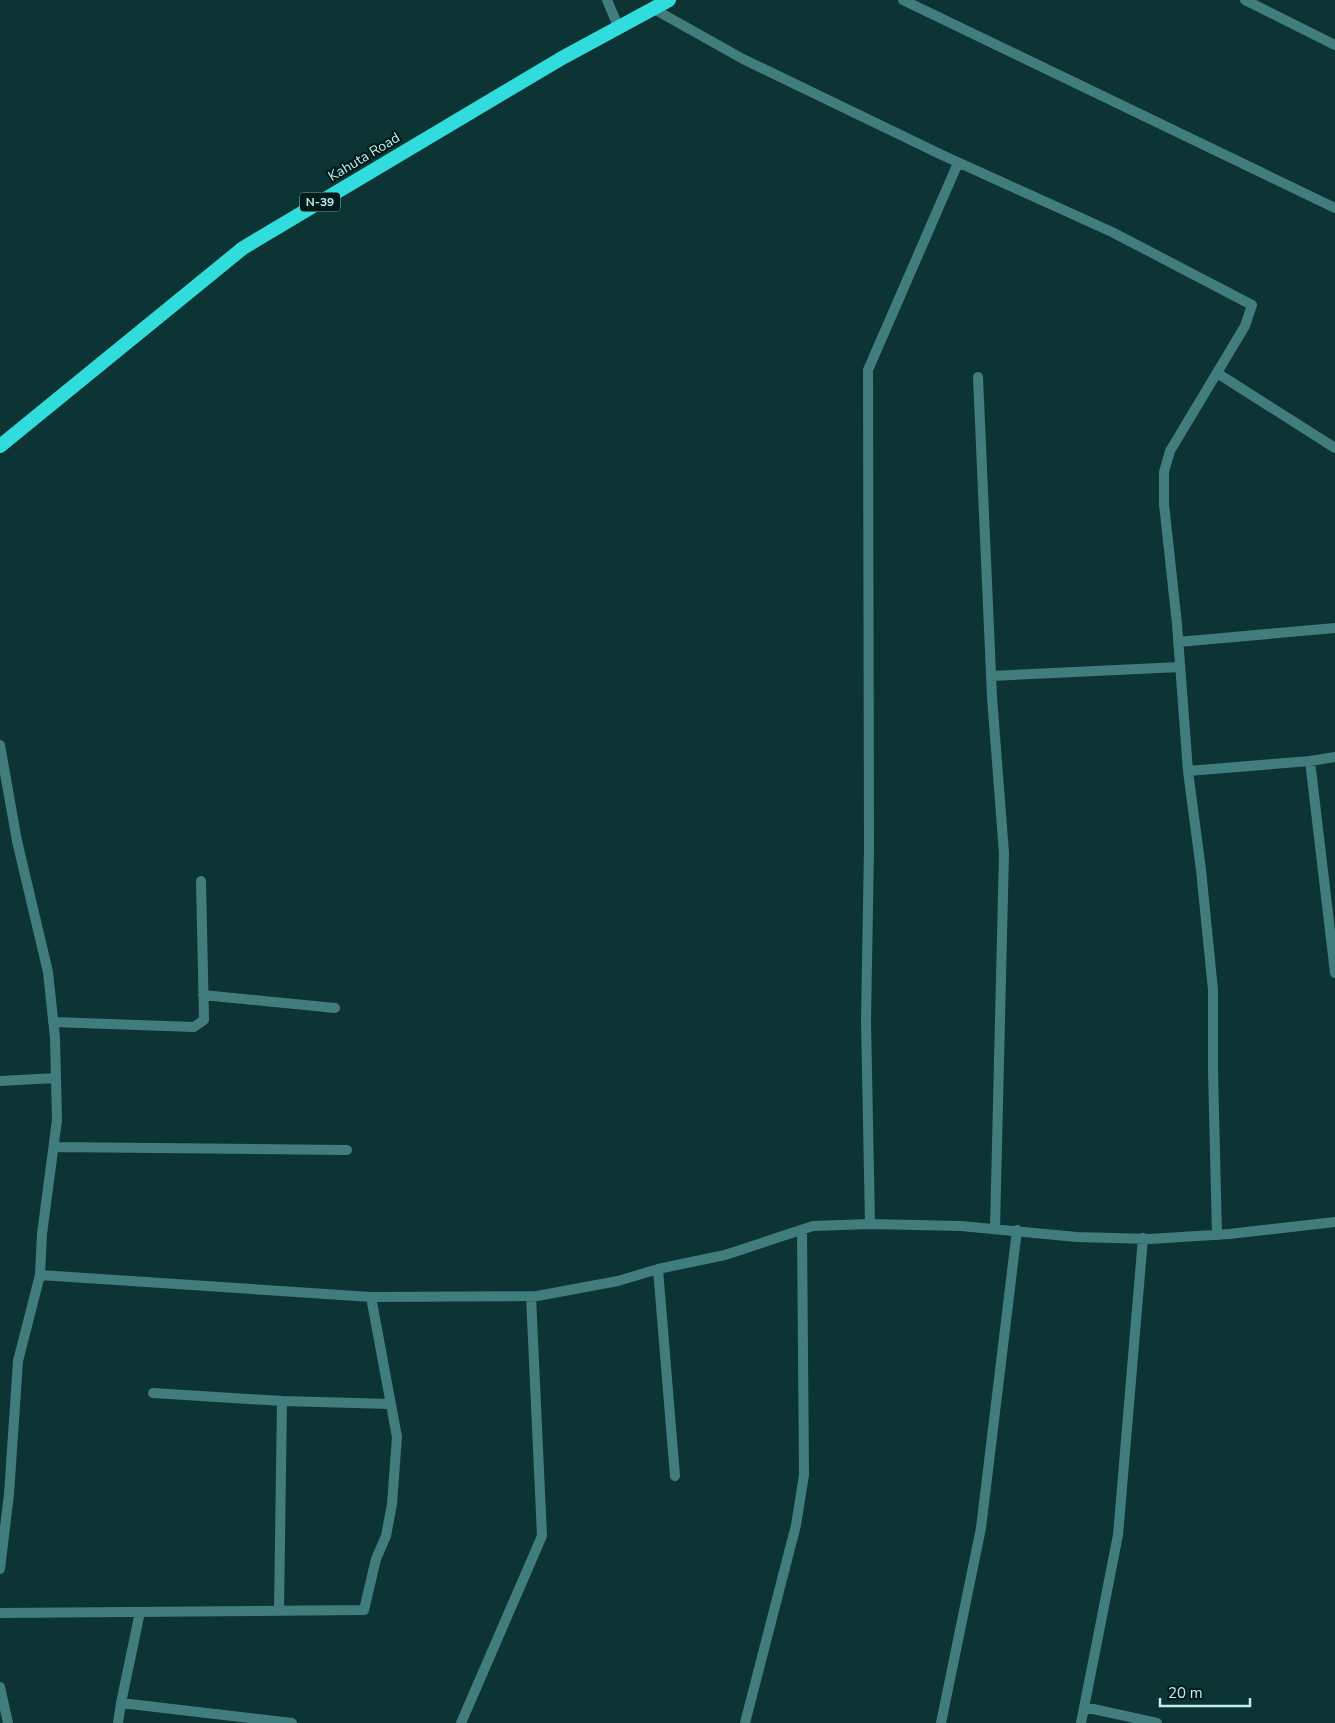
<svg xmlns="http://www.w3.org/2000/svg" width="1335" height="1723" viewBox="0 0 1335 1723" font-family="'Nunito Sans',sans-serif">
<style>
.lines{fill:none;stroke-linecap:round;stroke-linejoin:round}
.minor{stroke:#407d7c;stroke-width:10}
.trunk{stroke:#30dcdc;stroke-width:14}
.labels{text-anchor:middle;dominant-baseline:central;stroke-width:4.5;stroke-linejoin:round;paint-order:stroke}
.shield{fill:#011a1a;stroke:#83b0ae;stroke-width:1}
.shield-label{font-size:12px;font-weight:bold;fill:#bbf0ee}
.street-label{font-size:14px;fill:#bbf0ee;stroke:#011a1a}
</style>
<rect width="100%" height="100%" fill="#0d3434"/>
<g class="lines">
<path class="minor" d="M607,0L618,26
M903,0L1335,208
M1245,0L1335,45
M652,8L743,59L942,155L1112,232L1252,305L1245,326L1170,451L1164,472V504L1177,624L1188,771L1201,870L1213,990V1071L1217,1235
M1217,373L1335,448
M978,377L992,697L1004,853L995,1228
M1178,642L1335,628
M991,676L1180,667
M0,745L17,841L48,972L55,1038L57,1120L42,1234L40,1275L18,1361L9,1494L0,1569
M1310,761L1335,973
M1188,771L1310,761L1335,757
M203,995L335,1008
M53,1022L194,1027L204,1020L201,881
M0,1081L56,1078
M54,1147L347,1150
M870,1224L866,1021L869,849L868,370L958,163
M658,1269L675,1476
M40,1275L371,1297L537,1296L618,1281L658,1269L725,1255L813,1226L870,1224L961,1226L1077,1237L1150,1239L1229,1234L1335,1222
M153,1393L282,1401L391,1404
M279,1611L282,1401
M0,1613L364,1610L376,1559L386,1536L392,1504L397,1437L371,1297
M0,1687L8,1723
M121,1703L292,1723
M1084,1707L1157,1723
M118,1723L121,1703L140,1612
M461,1723L542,1536L531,1296
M745,1723L796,1525L804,1475L802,1230
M941,1723L981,1528L1017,1230
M1081,1723L1118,1535L1143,1238"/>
<path class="trunk" d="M0,446L243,248L562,58L669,0"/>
</g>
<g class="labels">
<rect class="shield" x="300" y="192.5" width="40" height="19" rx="4"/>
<g class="shield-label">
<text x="320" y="202">N-39</text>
</g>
<g class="street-label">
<text transform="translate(364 157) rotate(-31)">Kahuta Road</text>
</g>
</g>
<path d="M1160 1698v8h90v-8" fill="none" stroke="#bbf0ee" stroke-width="2.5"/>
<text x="1168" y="1698" font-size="15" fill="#bbf0ee" stroke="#011a1a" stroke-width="4" paint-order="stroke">20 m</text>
</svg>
